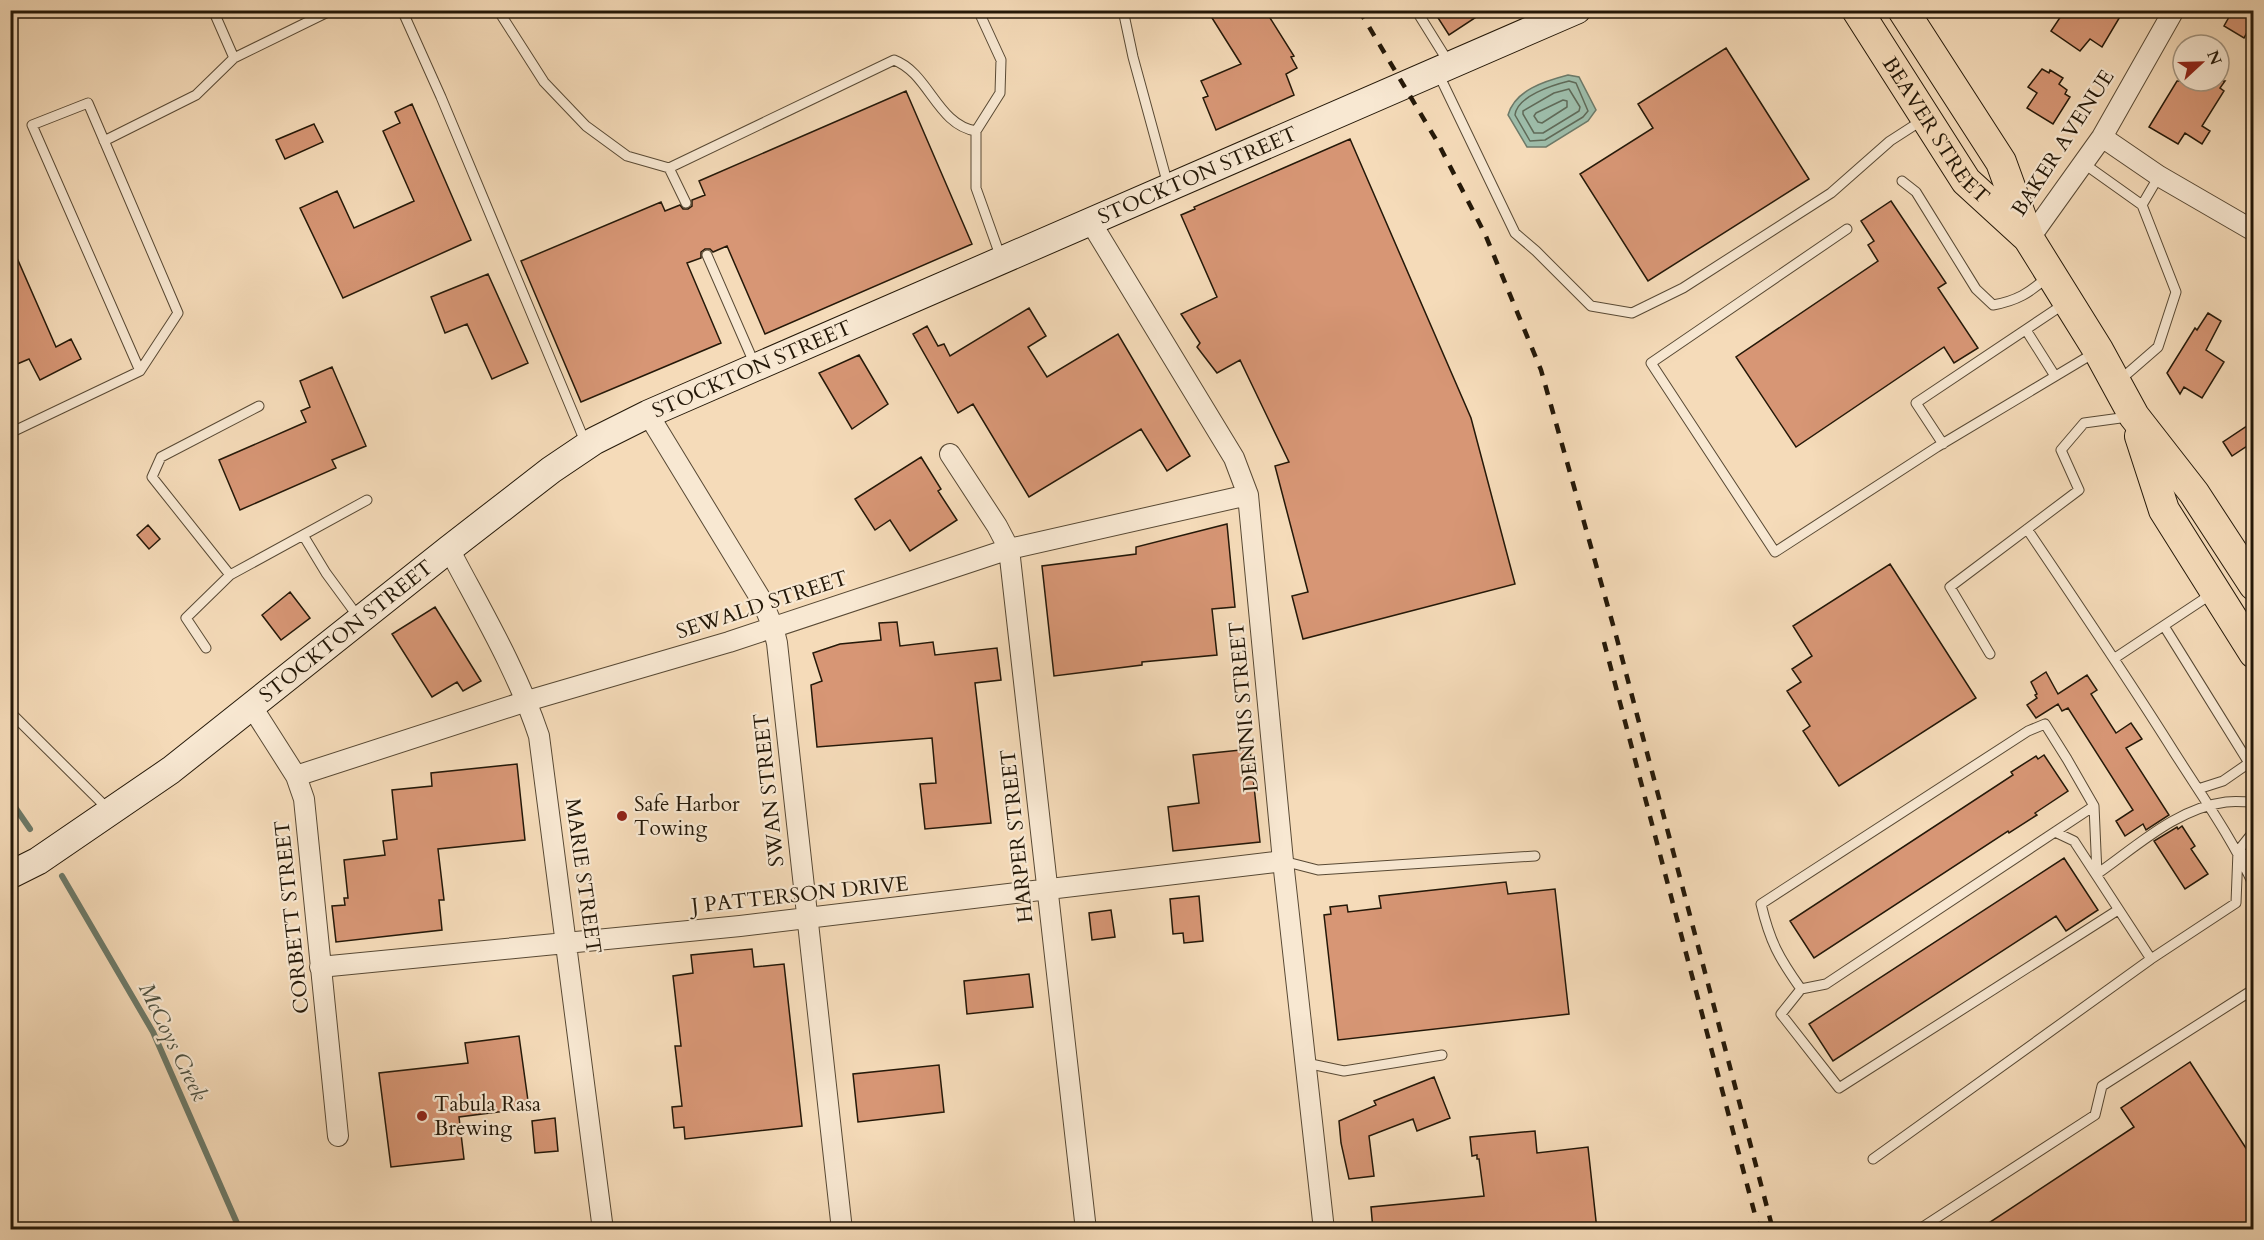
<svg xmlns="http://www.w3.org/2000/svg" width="2264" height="1240" viewBox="0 0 2264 1240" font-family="Cardo,serif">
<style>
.water{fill:#9dbca9;stroke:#6d7a69;stroke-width:1.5}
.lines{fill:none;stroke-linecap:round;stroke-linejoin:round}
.shore{stroke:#606a58;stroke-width:1.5}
.stream{stroke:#6d7a69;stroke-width:6}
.building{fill:#d79675;stroke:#241808;stroke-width:1.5}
.lane-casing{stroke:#584934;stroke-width:11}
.street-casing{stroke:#584934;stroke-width:22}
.secondary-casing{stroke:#241808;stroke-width:29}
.primary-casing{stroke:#241808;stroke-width:32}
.lane{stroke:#f8e8d2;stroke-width:9}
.street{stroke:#f8e8d2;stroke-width:20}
.secondary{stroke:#f8e8d2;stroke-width:27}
.primary{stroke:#f5dbb9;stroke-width:30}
.rail{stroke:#241808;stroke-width:4.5;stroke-dasharray:10 10;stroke-linecap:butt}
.poi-dot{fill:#8f2418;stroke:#f8e8d2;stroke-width:2}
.labels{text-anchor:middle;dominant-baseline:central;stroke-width:4.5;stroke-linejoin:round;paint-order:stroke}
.street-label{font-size:21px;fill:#241808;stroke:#f8e8d2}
.poi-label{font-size:21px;fill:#241808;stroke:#f8e8d2;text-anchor:start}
.water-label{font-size:22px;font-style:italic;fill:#4e5140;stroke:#f8e8d2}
</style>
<rect width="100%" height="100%" fill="#f5dbb9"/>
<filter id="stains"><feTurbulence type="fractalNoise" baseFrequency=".00333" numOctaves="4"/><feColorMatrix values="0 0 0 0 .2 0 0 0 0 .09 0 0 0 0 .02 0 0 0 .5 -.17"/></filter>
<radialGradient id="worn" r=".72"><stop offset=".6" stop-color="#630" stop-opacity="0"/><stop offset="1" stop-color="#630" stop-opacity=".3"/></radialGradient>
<path class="water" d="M1568,75L1579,77L1596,110L1588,121L1546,147H1527L1508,115C1515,90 1545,81 1568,75Z"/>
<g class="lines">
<path class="shore" d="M1569,81L1576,83L1588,111L1583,117L1545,140L1530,141L1515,115C1517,96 1553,85 1569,81Z
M1569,89L1580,107L1579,111L1543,133H1534L1523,114V111L1554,93Z
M1563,100L1567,101V107L1542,123L1538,122L1534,116L1536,113Z"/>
<path class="stream" d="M10,800L30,829
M62,876L153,1032L240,1230"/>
</g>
<path class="building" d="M1207,10H1265L1294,56L1291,57L1297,68L1286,74L1294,95L1216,130L1203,98L1208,96L1201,81L1241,64Z
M1433,10H1487L1449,35Z
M2065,10H2124L2102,47L2090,39L2080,51L2051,31Z
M2233,10H2253V21L2244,38L2224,26Z
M1726,48L1809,179L1648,281L1580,174L1653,128L1638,104Z
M2042,69L2049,73L2050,70L2063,78L2059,84L2067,90L2065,94L2070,97L2053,124L2027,108L2037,93L2028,87Z
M2177,81H2225L2220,88L2224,91L2202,126L2210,131L2202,144L2185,133L2178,144L2149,127Z
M906,91L972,244L765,334L727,246L713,252L710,249H705L701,252V258L687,263L721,343L581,402L521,261L661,202L665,211L680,205L683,209H688L692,206V200L705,195L699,181Z
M412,104L471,240L343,298L300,208L337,191L354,228L414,201L383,131L400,123L395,112Z
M314,124L323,142L285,159L276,140Z
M1350,139L1471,418L1515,584L1303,639L1292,596L1308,592L1275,466L1289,462L1240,360L1217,373L1197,347L1200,343L1181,314L1217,297L1181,215L1195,209L1194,207Z
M1891,201L1946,283L1938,288L1978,348L1954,363L1944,347L1796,447L1736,357L1878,261L1868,245L1874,241L1861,221Z
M10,242L56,347L71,339L81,359L40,380L29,359L10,367Z
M488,274L528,363L492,379L467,324L445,333L431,297Z
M1029,308L1046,336L1028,347L1047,377L1118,334L1190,456L1167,471L1141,429L1029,497L973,404L958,413L913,334L927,326L938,346L944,344L950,356Z
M2208,313L2221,321L2206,350L2224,362L2202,398L2184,387L2180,394L2167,373L2195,328L2197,330Z
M859,355L888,404L852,429L819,373Z
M332,367L366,446L332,460L336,468L240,510L219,460L306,422L301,411L310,407L300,381Z
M2253,422V442L2232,456L2223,442Z
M921,457L941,489L938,491L957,520L910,551L890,520L875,530L855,499Z
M1227,524L1235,607L1212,609L1217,655L1142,662V665L1054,676L1042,566L1136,554V547Z
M148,525L160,539L149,549L137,535Z
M1890,564L1976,698L1839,786L1803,731L1810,726L1787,691L1801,682L1792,669L1812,656L1793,626Z
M290,592L310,618L281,640L262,615Z
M435,607L481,681L463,691L457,682L432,697L392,634Z
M897,622L900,646L933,642L935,655L997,648L1001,680L975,683L991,823L925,829L920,784L936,783L932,738L817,747L811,685L822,681L813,653L840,644L881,640L879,623Z
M2046,672L2058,694L2087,675L2097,690L2091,694L2116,733L2131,723L2142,739L2126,748L2169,815L2146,830L2143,824L2125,836L2116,821L2133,810L2068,708L2062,711L2058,704L2036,718L2027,705L2037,698L2035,695L2037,694L2031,682Z
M1250,749L1260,842L1173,851L1168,807L1199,803L1193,755Z
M2044,755L2068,791L2035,813L2037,815L2009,833L2008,831L1814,958L1790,921L2013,775L2011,772L2036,756L2038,759Z
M517,764L525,840L438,849L444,900H439L442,930L336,942L332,906L345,905L344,898H348L344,860L385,855L383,841L397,839L392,790L432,786L431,773Z
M2182,826L2195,846L2191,849L2208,874L2185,889L2154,841L2177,827L2178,829Z
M2064,858L2098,910L2066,931L2056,916L1833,1061L1809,1024Z
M1506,882L1508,894L1555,889L1569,1014L1338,1040L1324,915L1331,914L1330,907L1347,905L1348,912L1381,908L1379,896Z
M1199,896L1203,941L1184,943L1183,933L1173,934L1170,899Z
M1111,910L1115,937L1092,940L1089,913Z
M752,949L754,967L784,964L802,1126L685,1139L684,1127L674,1128L672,1107L682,1106L675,1046H681L673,976L693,973L691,955Z
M1029,974L1033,1007L967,1014L964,981Z
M519,1036L529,1108L459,1117L464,1159L391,1167L379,1073L468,1063L465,1043Z
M2190,1062L2253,1159V1230H1978L2134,1127L2121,1108Z
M939,1065L944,1112L858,1122L853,1074Z
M1434,1077L1450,1118L1417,1131L1413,1119L1369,1136L1374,1176L1349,1179L1341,1143L1339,1121L1376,1105L1374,1101Z
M555,1118L558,1151L535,1153L532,1121Z
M1535,1131L1537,1153L1588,1147L1597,1230H1373L1371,1207L1484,1196L1479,1159H1477V1155L1472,1156L1470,1137Z"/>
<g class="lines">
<g class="lane-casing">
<path id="lane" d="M213,10L234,58L332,10
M402,10L441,97L586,444
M498,10L544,82L586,126L627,156L669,168
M978,10L1001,60L1000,93L976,131V188L1001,258
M1123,10L1133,57L1168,185
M1416,10L1449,63
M1438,73L1515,233L1536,251L1591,306L1632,313L1683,288L1831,193L1890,141L1921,121
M104,141L196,95L234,58
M2083,163L2142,205L2176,292L2158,347L2120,380
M1902,181L1916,192L1976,289L1993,305C2016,301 2030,293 2047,277
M686,203L669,168L894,60C929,73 937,125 976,131
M2142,205L2159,176
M1847,229L1651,363L1775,552L1937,447L2094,353
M707,255L755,365
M2026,330L2055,376
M10,433L140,371L178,313L88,103L32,125L140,371
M1943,444L1916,403L2064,304
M2027,529C2077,603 2127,677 2174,752C2202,796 2232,838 2254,886
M303,535L326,573L359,618
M230,575L152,477L161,457L259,406
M2164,626L2249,763L2223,781L2198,789
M206,648L186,618L230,575L367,500
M1990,654L1950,587L2079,490L2061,450L2084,423L2128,417
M2115,658L2213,593
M10,712L109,810
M2094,806L1826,984L1801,989L1781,1014L1839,1088L2118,910
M2055,832L2074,841L2151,959L2236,903L2238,851L2254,831
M2238,851L2254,859
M1283,861L1318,870L1535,856
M2097,874C2136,847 2177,808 2226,802C2235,801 2244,802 2254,802
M1801,989C1779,958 1770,942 1761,904L2028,731L2045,724L2067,759L2094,806L2097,874
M1306,1063L1344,1071L1442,1055
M1873,1159L2151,959
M1918,1230L2095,1115L2102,1086L2254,989"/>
</g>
<g class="street-casing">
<path id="street" d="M2102,137L2159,176L2254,231
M1090,221L1234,458L1248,495L1283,861L1324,1230
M2029,239L2102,137L2174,10
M648,414L762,601L773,627L777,643L842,1230
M950,454L997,526L1009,549L1086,1230
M449,549C481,610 517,670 539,736L603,1230
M252,707L296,776L304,799L338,1136
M296,776L527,701L729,642L1009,549L1248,495
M320,967L740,926L1283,861"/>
</g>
<g class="secondary-casing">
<g id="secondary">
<path id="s1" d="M10,875L38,861L171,770L449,549L551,470L594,441L648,414L1577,10"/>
</g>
</g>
<g class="primary-casing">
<g id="primary">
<path id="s2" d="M1857,10L1966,181L2025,235"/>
<path d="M1903,10L2001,162L2029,239L2098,350L2134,416L2194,493L2254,585"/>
<path d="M2140,436L2164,510L2254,653"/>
</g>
</g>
<use href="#lane" class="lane"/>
<use href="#street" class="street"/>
<use href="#secondary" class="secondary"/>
<use href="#primary" class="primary"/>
<path class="rail" d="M1359,10L1438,143L1485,234L1541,370L1617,639L1773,1230
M1604,642L1759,1230"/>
</g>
<g class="poi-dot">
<circle cx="622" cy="816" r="6"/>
<circle cx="422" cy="1116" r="6"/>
</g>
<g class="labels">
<g class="street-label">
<text stroke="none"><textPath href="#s2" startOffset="144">BEAVER STREET</textPath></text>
<text transform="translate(2063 143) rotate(-57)">BAKER AVENUE</text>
<text stroke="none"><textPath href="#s1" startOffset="1388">STOCKTON STREET</textPath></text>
<text stroke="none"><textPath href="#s1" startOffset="902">STOCKTON STREET</textPath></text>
<text transform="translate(762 605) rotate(-18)">SEWALD STREET</text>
<text stroke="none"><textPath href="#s1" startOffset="416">STOCKTON STREET</textPath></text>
<text transform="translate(1244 707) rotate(-95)">DENNIS STREET</text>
<text transform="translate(769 790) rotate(-96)">SWAN STREET</text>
<text transform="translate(1017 836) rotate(-96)">HARPER STREET</text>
<text transform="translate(583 876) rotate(82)">MARIE STREET</text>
<text transform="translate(800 895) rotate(-6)">J PATTERSON DRIVE</text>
<text transform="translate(292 917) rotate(-96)">CORBETT STREET</text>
</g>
<g class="poi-label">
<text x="634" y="804">Safe Harbor<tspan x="634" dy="24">Towing</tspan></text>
<text x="434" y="1104">Tabula Rasa<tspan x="434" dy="24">Brewing</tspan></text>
</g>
<g class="water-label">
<text transform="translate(173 1042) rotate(64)">McCoys Creek</text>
</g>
</g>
<rect width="2264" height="1240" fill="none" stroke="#f5dbb9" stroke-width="36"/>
<rect x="12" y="12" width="2240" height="1216" fill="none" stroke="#241808" stroke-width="3"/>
<rect x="18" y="18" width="2228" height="1204" fill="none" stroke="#241808" stroke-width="1.5"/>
<g transform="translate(2201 63) rotate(68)"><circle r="28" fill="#f8e8d2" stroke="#a39581" stroke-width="1.5"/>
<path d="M0-4.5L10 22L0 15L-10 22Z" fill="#8f2418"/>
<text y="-9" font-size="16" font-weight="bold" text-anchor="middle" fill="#241808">N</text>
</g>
<rect width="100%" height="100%" filter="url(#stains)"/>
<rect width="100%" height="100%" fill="url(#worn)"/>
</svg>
